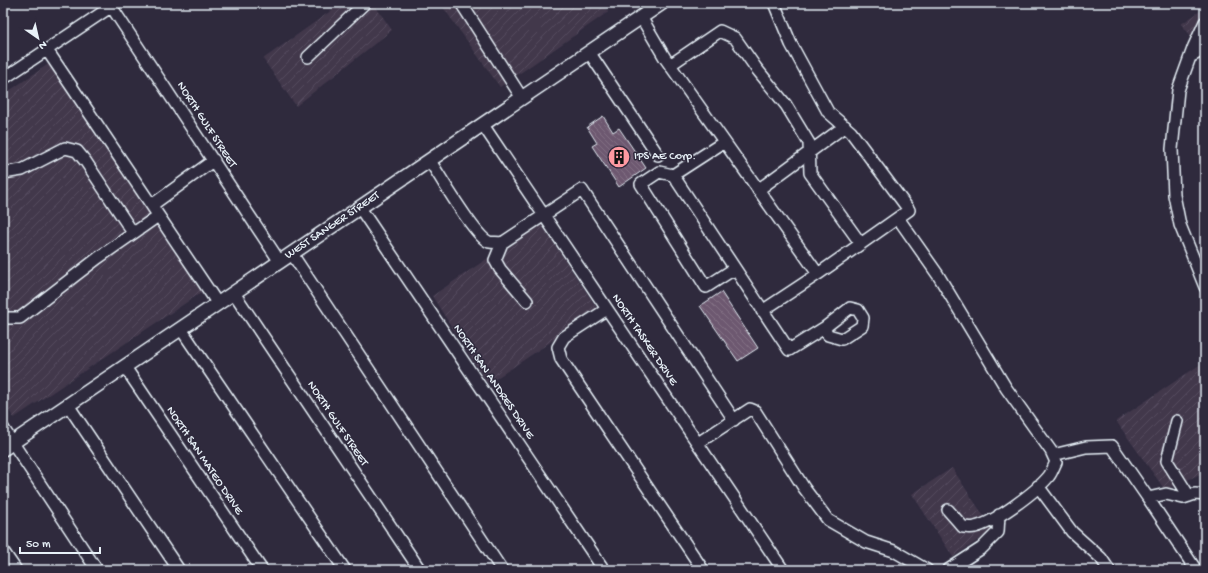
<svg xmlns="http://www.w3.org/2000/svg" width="1208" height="573" viewBox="0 0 1208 573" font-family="'Gochi Hand',sans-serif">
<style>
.industrial{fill:url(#industrial-furrows)}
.building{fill:url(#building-back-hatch);stroke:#e8f1f8}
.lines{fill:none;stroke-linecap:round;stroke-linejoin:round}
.minor-casing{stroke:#e8f1f8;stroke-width:14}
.major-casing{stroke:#e8f1f8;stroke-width:16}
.minor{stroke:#2f2a3d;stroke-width:11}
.major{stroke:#2f2a3d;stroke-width:13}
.labels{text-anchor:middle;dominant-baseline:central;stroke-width:3;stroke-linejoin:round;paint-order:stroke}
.street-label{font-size:12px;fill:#e8f1f8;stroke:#2f2a3d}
.poi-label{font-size:12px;fill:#e8f1f8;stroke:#2f2a3d;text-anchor:start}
</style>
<defs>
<pattern id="industrial-furrows" width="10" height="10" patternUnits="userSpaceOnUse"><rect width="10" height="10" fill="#42384c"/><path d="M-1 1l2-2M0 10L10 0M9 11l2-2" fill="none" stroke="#544c5e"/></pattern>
<pattern id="building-back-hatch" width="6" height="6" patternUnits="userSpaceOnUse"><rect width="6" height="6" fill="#6d586f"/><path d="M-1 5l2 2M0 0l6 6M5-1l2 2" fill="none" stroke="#827084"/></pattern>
</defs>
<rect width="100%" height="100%" fill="#2f2a3d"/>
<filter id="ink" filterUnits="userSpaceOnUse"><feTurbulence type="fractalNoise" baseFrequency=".025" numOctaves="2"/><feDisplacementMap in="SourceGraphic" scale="8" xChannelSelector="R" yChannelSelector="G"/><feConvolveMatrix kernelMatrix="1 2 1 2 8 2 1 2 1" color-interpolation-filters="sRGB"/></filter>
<g filter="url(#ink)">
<path class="industrial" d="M342,3H373L392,30L296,106L263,59Z
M440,3H602L608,12L500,87Z
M1205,8V53L1181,24Z
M50,63L205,290L14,418L3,402V95Z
M541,224L598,310L488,384L432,296L491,256Z
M1201,364L1205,368V472L1165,490L1116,421Z
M952,468L993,530L953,557L912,494Z"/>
<path class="building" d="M603,116L613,132L619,128L646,168L619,187L592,146L597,143L587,127Z
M721,292L758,348L738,361L700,306Z"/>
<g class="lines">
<g class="minor-casing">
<path id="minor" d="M109,3L280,262
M461,3L522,98
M641,17L665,58L818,274L909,210L851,132L828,112L791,44L774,3
M1205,22L1194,46L1178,90L1172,149L1174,195L1180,225L1205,287
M47,50L218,304
M589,52L658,155
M308,57L365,3
M1190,57L1205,49
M670,65L720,31L735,38L756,68L786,105L809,143L810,173L861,244
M3,79L112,6
M483,125L783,570
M724,142L673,175L789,350L824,328L850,308L858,310L863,318L862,326L842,339L828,335L824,328
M430,161C440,176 475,237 489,242C493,243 498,242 502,243
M3,173L22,170L65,148L77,151L86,162L133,233
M673,175L659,172L641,184L706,287L734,269
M758,190L845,126
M152,205L214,160
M360,208L604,570
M898,218L938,275L1006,388L1051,451L1056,462C1054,466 1052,472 1049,476C1037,491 994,523 975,527C971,528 967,527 963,527L948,510
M292,254L502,570
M234,293L420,570
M527,301L500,269L495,260L502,243L582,190L734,420
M607,309L564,337L558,347L561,359L703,570
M762,311L818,274
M3,318H20L98,258L158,216
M181,329L345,570
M125,367L262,570
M68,405L179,570
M1177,421L1167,461L1189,496
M3,428L97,570
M698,443L750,409L755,411L804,488L828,520L866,542L894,551L927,570
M1053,455L1086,447L1112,446L1148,498L1166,494L1183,498L1195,494L1205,495
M1038,486L1072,532L1101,558L1109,570
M1148,498L1196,570
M3,551L16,570
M948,570L982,548L998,532L999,515"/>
</g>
<g class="major-casing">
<g id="major">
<path id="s1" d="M3,449L662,3"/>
</g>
</g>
<use href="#minor" class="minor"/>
<use href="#major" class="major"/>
</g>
</g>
<defs>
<g id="building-disc" transform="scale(1.15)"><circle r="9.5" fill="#ff9aa2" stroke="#2f2a3d"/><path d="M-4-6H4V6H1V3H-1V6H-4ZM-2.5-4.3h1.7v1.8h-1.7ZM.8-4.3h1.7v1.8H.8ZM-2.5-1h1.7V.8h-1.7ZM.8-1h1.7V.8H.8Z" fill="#111"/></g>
</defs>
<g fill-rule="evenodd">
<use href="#building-disc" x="619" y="157"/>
</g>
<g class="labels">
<g class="street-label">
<text transform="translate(206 125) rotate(57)">NORTH GULF STREET</text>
<text stroke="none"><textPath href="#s1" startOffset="398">WEST SANGER STREET</textPath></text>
<text transform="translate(644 340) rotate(56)">NORTH TASKER DRIVE</text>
<text transform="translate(493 382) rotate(56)">NORTH SAN ANDRES DRIVE</text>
<text transform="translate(337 424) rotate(56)">NORTH GULF STREET</text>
<text transform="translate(204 461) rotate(56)">NORTH SAN MATEO DRIVE</text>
</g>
<g class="poi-label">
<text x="634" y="157">IPS AE Corp.</text>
</g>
</g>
<rect width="1208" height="573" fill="none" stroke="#2f2a3d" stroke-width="16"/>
<rect x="8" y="8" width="1192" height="557" fill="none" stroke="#e8f1f8" stroke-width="1.5" filter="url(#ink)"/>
<g transform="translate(38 38) rotate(146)" stroke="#2f2a3d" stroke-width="3" paint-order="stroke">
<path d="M0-3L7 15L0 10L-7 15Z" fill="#e8f1f8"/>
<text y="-6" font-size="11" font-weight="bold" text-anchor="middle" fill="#e8f1f8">N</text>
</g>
<path d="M20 547v6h80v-6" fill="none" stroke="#e8f1f8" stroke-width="2"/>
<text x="26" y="547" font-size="12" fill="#e8f1f8" stroke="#2f2a3d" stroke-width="3" paint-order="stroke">50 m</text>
</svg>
